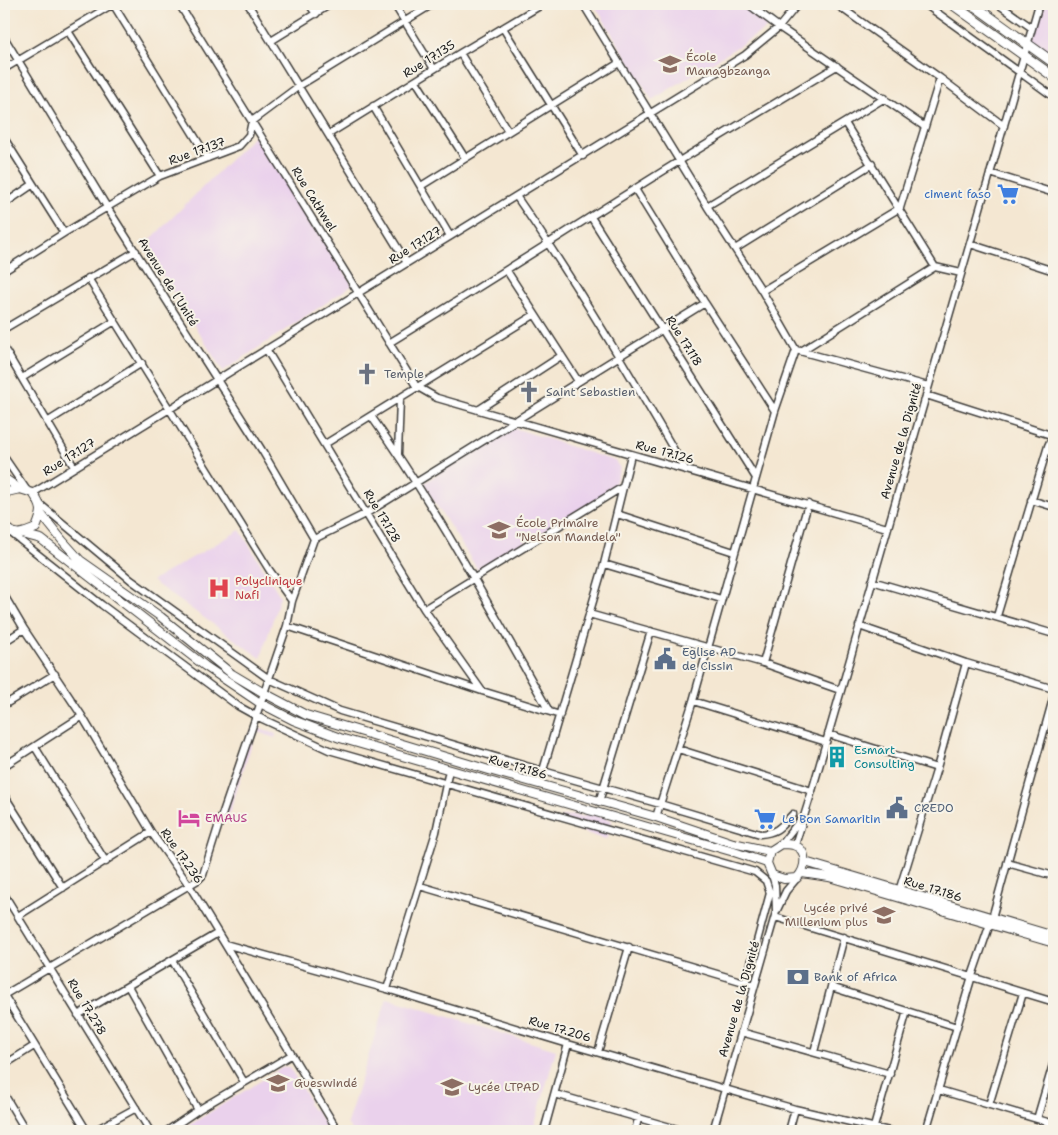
<svg xmlns="http://www.w3.org/2000/svg" width="1058" height="1135" viewBox="0 0 1058 1135" font-family="'Shantell Sans',sans-serif">
<style>
.built{fill:#ead1ec}
.lines{fill:none;stroke-linecap:round;stroke-linejoin:round}
.minor-casing{stroke:#3c3a37;stroke-width:9}
.major-casing{stroke:#3c3a37;stroke-width:10}
.highway-casing{stroke:#3c3a37;stroke-width:11}
.minor{stroke:#fff;stroke-width:6}
.major{stroke:#fff;stroke-width:8}
.highway{stroke:#fff;stroke-width:9}
.labels{text-anchor:middle;dominant-baseline:central;stroke-width:4;stroke-linejoin:round;paint-order:stroke}
.education-label{font-size:12px;fill:#785e54;stroke:#f7f3e8;text-anchor:start}
.street-label{font-size:12px;fill:#1c1c1c;stroke:#f7f3e8}
.shop-label{font-size:12px;fill:#366cbe;stroke:#f7f3e8;text-anchor:end}
.worship-label{font-size:12px;fill:#5b616d;stroke:#f7f3e8;text-anchor:start}
.health-label{font-size:12px;fill:#be3a42;stroke:#f7f3e8;text-anchor:start}
.service-label{font-size:12px;fill:#4e5e75;stroke:#f7f3e8;text-anchor:start}
.culture-label{font-size:12px;fill:#0d838f;stroke:#f7f3e8;text-anchor:start}
.hotel-label{font-size:12px;fill:#b23c85;stroke:#f7f3e8;text-anchor:start}
</style>
<rect width="100%" height="100%" fill="#f7f3e8"/>
<filter id="ink" filterUnits="userSpaceOnUse"><feTurbulence type="fractalNoise" baseFrequency=".02" numOctaves="2"/><feDisplacementMap in="SourceGraphic" scale="10" xChannelSelector="R" yChannelSelector="G"/><feConvolveMatrix kernelMatrix="1 2 1 2 8 2 1 2 1" color-interpolation-filters="sRGB"/></filter>
<filter id="wash" filterUnits="userSpaceOnUse"><feTurbulence type="fractalNoise" baseFrequency=".0096" numOctaves="4" result="noise"/><feDisplacementMap in="SourceGraphic" scale="20" xChannelSelector="R" yChannelSelector="G"/><feGaussianBlur stdDeviation="1.12" result="paint"/><feColorMatrix in="noise" values="0 0 0 0 0 0 0 0 0 0 0 0 0 0 0 0 0 1.4 0 .05"/><feComposite in="paint" operator="in"/></filter>
<g filter="url(#wash)">
<rect width="100%" height="100%" fill="#f4e7d2"/>
<path class="built" d="M594,4H740L769,24V27L652,100Z
M1042,4H1054V58L1031,42Z
M256,134L353,285L223,371L144,246Z
M508,426L615,461L620,468L613,490L478,570L423,484Z
M240,530L280,596L261,658L152,581Z
M259,728L276,734L275,738L259,732L255,734L229,815L225,813L251,731Z
M586,811L612,820L607,839L597,837L568,826L561,822V816L574,815L584,817Z
M387,998L556,1050L533,1131H352L347,1123Z
M283,1067H289L309,1100L308,1104L311,1109L316,1110L329,1131H180Z"/>
</g>
<g filter="url(#ink)">
<g class="lines">
<g class="minor-casing">
<path id="minor" d="M113,4L208,158
M179,4L416,386L437,398L887,528
M248,4L407,263
M309,4L316,14
M394,4L434,69
M583,4L707,206L762,291L796,350L928,386
M748,4L779,27L925,127
M836,4L940,78L1004,126
M925,4L1054,97
M998,4L1032,28
M4,5L6,4
M503,28L583,156
M68,31L160,176
M4,37L107,207L263,452L314,539
M271,41L331,4
M460,53L508,131
M4,69L113,4
M416,81L465,158
M373,106L450,236
M845,123L935,267
M329,134L460,53L543,4
M4,138L64,233
M990,173L1054,193
M421,186L619,63
M635,189L705,303L775,411
M516,196C577,284 631,376 685,469
M4,204L32,185
M707,206L885,98
M591,217L756,478
M970,244L1054,271
M735,249L872,164
M4,271L64,233L160,176L239,146L249,135L252,121L299,86L433,4
M507,271L578,381
M88,278L270,571L292,601
M762,291L900,208L940,78
M4,329L136,251
M389,343C487,283 584,220 681,160C733,128 785,97 837,66
M4,348L74,467
M266,349L424,609L482,691
M801,351L935,267L961,273
M22,378L115,321
M926,395L1054,436
M478,410L561,356
M371,416C438,510 492,611 549,711
M47,422L142,363
M325,444L534,315
M398,454L400,399
M4,457L28,492
M33,493L745,55L779,27L798,4
M1031,500L1054,507
M41,505L131,580L269,679L340,711L543,771L660,804L760,834C778,833 781,826 793,814
M617,514L734,552
M11,533L102,605L238,706L256,716L329,750L755,872L766,881L770,893L746,982
M604,564L721,599
M872,581L1054,634
M4,595L24,629L82,716L151,832L189,885L338,1131
M424,609L621,488
M589,614L763,663L840,690
M997,616L1048,446L1054,433
M287,626L482,691L560,715
M859,626L966,663L1054,689
M4,642L24,629
M763,663L808,504
M693,701L826,742
M4,705L55,674
M828,734L937,768
M35,747L106,862
M678,749L812,791
M4,766L82,716
M539,784L604,564L631,455
M4,795L63,888
M599,802L651,631
M656,817L693,701L775,411L796,350
M781,844L801,819
M795,845L812,791L1039,4
M1007,863L1054,876
M772,875L775,885L776,911
M420,886L754,985
M899,891L937,768L966,663
M4,894L150,1131
M18,916L151,832
M775,917L1054,1002
M225,944L387,989L568,1044L795,1109L889,1131
M172,960L244,1082
M128,986L198,1110
M831,987L957,1027
M387,989L436,832L449,770
M4,995L198,880L203,875L219,824L287,626L292,601L314,539L367,513L705,303
M4,995L87,1131
M78,1015L218,933
M741,1032L890,1074
M598,1052L629,947
M814,1052L844,937
M4,1065L34,1046
M939,1090L1054,1124
M4,1094L26,1131
M555,1094L684,1131
M989,1105L1023,993
M1037,1119L1054,1061
M874,1127L907,1011
M94,1131L136,1108
M167,1131L198,1110L291,1055
M544,1131L568,1044
M635,1131L638,1119
M713,1131L776,912L786,891L797,878
M789,1131L795,1109
M926,1131L972,976L992,918L1054,695"/>
</g>
<g class="major-casing">
<path id="major" d="M4,478L20,489
M4,497L7,492L20,489L33,493C43,508 43,511 36,528C22,534 15,537 4,526
M42,515L62,540L80,560L161,617L232,674L264,693L306,715L489,770L656,817L733,843L770,851
M22,534L41,539L205,666L260,703L293,720L340,738L734,852L767,863
M781,844C785,844 790,844 793,845C809,849 806,869 797,878L784,879L772,875L767,863L770,851Z
M805,862L1054,936
M802,873L829,877L1054,943"/>
</g>
<g class="highway-casing">
<path id="highway" d="M952,4L1054,77
M972,4L1054,63"/>
</g>
<use href="#minor" class="minor"/>
<use href="#major" class="major"/>
<use href="#highway" class="highway"/>
</g>
</g>
<defs>
<g id="school-bare" transform="scale(1.725)"><path d="M0-5L7-2L0 1L-7-2ZM-4 1L0 2.5L4 1V4Q0 6-4 4Z" fill="#8d6e63" stroke="#f7f3e8" stroke-width="2.5" paint-order="stroke"/></g>
<g id="supermarket-bare" transform="scale(1.725)"><path d="M-6-5.5h2.5l.6 2H6L4.5 2H-2.5L-4.4-4H-6ZM-1.5 3.2a1.3 1.3 0 1 0 .1 0ZM3 3.2a1.3 1.3 0 1 0 .1 0Z" fill="#3f7fe0" stroke="#f7f3e8" stroke-width="2.5" paint-order="stroke"/></g>
<g id="church-bare" transform="scale(1.725)"><path d="M-1.2-6h2.4v3.5h3.3v2.4h-3.3V6h-2.4V-.1h-3.3v-2.4h3.3Z" fill="#6b7280" stroke="#f7f3e8" stroke-width="2.5" paint-order="stroke"/></g>
<g id="hospital-bare" transform="scale(1.725)"><path d="M-5-5h3v3.5h4V-5h3V5h-3V1.5h-4V5h-3Z" fill="#e0444e" stroke="#f7f3e8" stroke-width="2.5" paint-order="stroke"/></g>
<g id="civic-bare" transform="scale(1.725)"><path d="M-.6-6.5H3V-4.5H.6V-3L4-1V1h2V6H-6V1h2V-1L-.6-3ZM-1.2 2.5V6h2.4V2.5Z" fill="#5c6f8a" stroke="#f7f3e8" stroke-width="2.5" paint-order="stroke"/></g>
<g id="building-bare" transform="scale(1.725)"><path d="M-4-6H4V6H1V3H-1V6H-4ZM-2.5-4.3h1.7v1.8h-1.7ZM.8-4.3h1.7v1.8H.8ZM-2.5-1h1.7V.8h-1.7ZM.8-1h1.7V.8H.8Z" fill="#0f9aa8" stroke="#f7f3e8" stroke-width="2.5" paint-order="stroke"/></g>
<g id="hotel-bare" transform="scale(1.725)"><path d="M-6-4.5h1.5V1H6V5H4.5V3h-9V5H-6ZM-4 0a1.8 1.8 0 1 1 3.6 0ZM.5 0V-2.5h3Q6-2.5 6 0Z" fill="#d1479c" stroke="#f7f3e8" stroke-width="2.5" paint-order="stroke"/></g>
<g id="bank-bare" transform="scale(1.725)"><path d="M-6-4H6V4H-6ZM0-2.3a2.3 2.3 0 1 0 0 4.6a2.3 2.3 0 1 0 0-4.6Z" fill="#5c6f8a" stroke="#f7f3e8" stroke-width="2.5" paint-order="stroke"/></g>
</defs>
<g fill-rule="evenodd">
<use href="#school-bare" x="670" y="64"/>
<use href="#supermarket-bare" x="1008" y="194"/>
<use href="#church-bare" x="367" y="374"/>
<use href="#church-bare" x="529" y="392"/>
<use href="#school-bare" x="499" y="530"/>
<use href="#hospital-bare" x="219" y="588"/>
<use href="#civic-bare" x="665" y="659"/>
<use href="#building-bare" x="837" y="757"/>
<use href="#civic-bare" x="897" y="808"/>
<use href="#hotel-bare" x="189" y="818"/>
<use href="#supermarket-bare" x="765" y="819"/>
<use href="#school-bare" x="884" y="915"/>
<use href="#bank-bare" x="798" y="977"/>
<use href="#school-bare" x="278" y="1083"/>
<use href="#school-bare" x="452" y="1087"/>
</g>
<g class="labels">
<g class="education-label">
<text x="686" y="57">École<tspan x="686" dy="14">Managbzanga</tspan></text>
<text x="516" y="523">École Primaire<tspan x="516" dy="14">"Nelson Mandela"</tspan></text>
<text x="868" y="908" text-anchor="end">Lycée privé<tspan x="868" dy="14">Millenium plus</tspan></text>
<text x="294" y="1083">Gueswindé</text>
<text x="468" y="1087">Lycée LTPAD</text>
</g>
<g class="street-label">
<text transform="translate(429 59) rotate(-32)">Rue 17.135</text>
<text transform="translate(197 151) rotate(-20)">Rue 17.137</text>
<text transform="translate(314 199) rotate(58)">Rue Cathwel</text>
<text transform="translate(415 245) rotate(-32)">Rue 17.127</text>
<text transform="translate(168 282) rotate(58)">Avenue de l´Unité</text>
<text transform="translate(684 341) rotate(58)">Rue 17.118</text>
<text transform="translate(901 441) rotate(-74)">Avenue de la Dignité</text>
<text transform="translate(665 452) rotate(15)">Rue 17.126</text>
<text transform="translate(69 457) rotate(-32)">Rue 17.127</text>
<text transform="translate(382 516) rotate(59)">Rue 17.128</text>
<text transform="translate(518 767) rotate(16)">Rue 17.186</text>
<text transform="translate(182 856) rotate(55)">Rue 17.236</text>
<text transform="translate(933 889) rotate(17)">Rue 17.186</text>
<text transform="translate(739 999) rotate(-74)">Avenue de la Dignité</text>
<text transform="translate(87 1007) rotate(59)">Rue 17.278</text>
<text transform="translate(560 1029) rotate(16)">Rue 17.206</text>
</g>
<g class="shop-label">
<text x="991" y="194">ciment faso</text>
<text x="782" y="819" text-anchor="start">Le Bon Samaritin</text>
</g>
<g class="worship-label">
<text x="384" y="374">Temple</text>
<text x="546" y="392">Saint Sebastien</text>
</g>
<g class="health-label">
<text x="235" y="581">Polyclinique<tspan x="235" dy="14">Nafi</tspan></text>
</g>
<g class="service-label">
<text x="682" y="652">Eglise AD<tspan x="682" dy="14">de Cissin</tspan></text>
<text x="914" y="808">CREDO</text>
<text x="814" y="977">Bank of Africa</text>
</g>
<g class="culture-label">
<text x="854" y="750">Esmart<tspan x="854" dy="14">Consulting</tspan></text>
</g>
<g class="hotel-label">
<text x="205" y="818">EMAUS</text>
</g>
</g>
<rect width="1058" height="1135" fill="none" stroke="#f7f3e8" stroke-width="20"/>
</svg>
